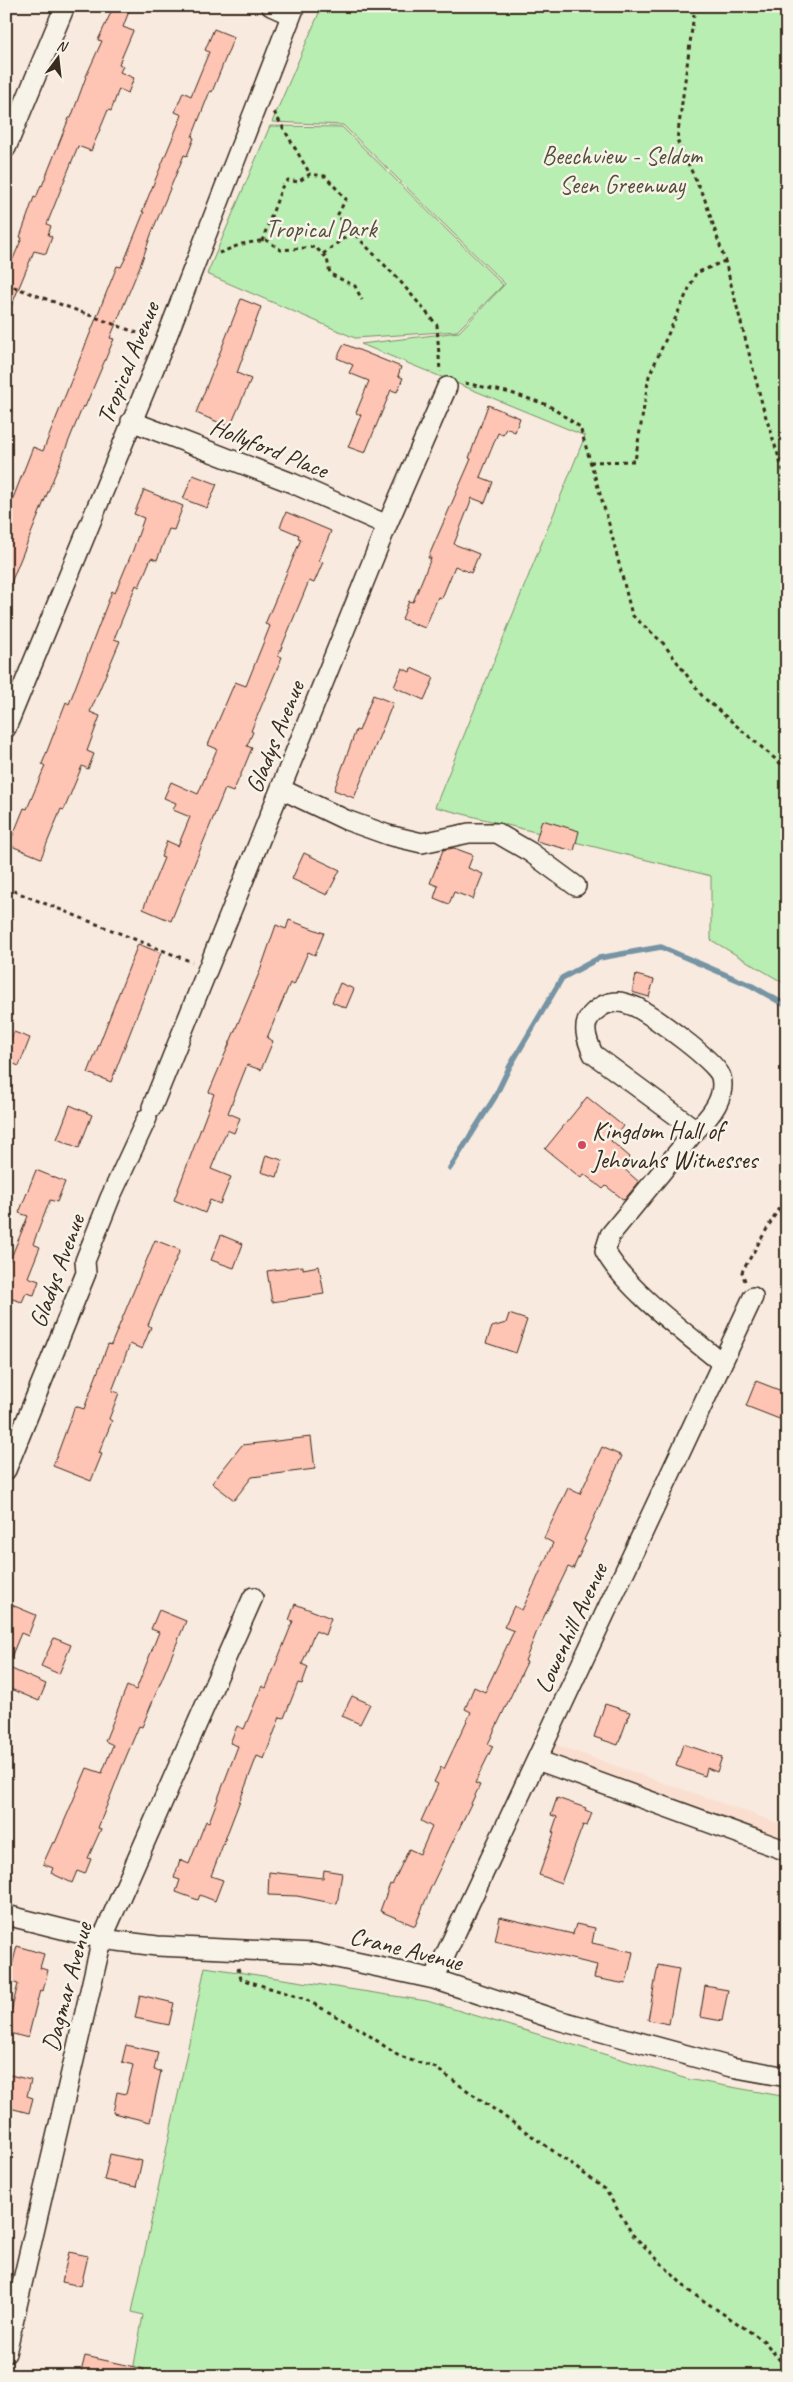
<svg xmlns="http://www.w3.org/2000/svg" width="793" height="2382" viewBox="0 0 793 2382" font-family="Caveat,sans-serif">
<style>
.built{fill:#fadfd1}
.green{fill:#b8eeb1;stroke:#7a8c68}
.lines{fill:none;stroke-linecap:round;stroke-linejoin:round}
.stream{stroke:#7694a4;stroke-width:5.5}
.building{fill:#fec4b4;stroke:#3b2a1e}
.minor-casing{stroke:#3b2a1e;stroke-width:22}
.path{stroke:#3b2a1e;stroke-width:3;stroke-dasharray:4 4;stroke-linecap:butt}
.minor{stroke:#f7f3e8;stroke-width:19}
.poi-dot{fill:#d1495b;stroke:#f7f3e8;stroke-width:2}
.labels{text-anchor:middle;dominant-baseline:central;stroke-width:5;stroke-linejoin:round;paint-order:stroke}
.park-label{font-size:25px;fill:#54513b;stroke:#f7f3e8}
.street-label{font-size:25px;fill:#3b2a1e;stroke:#f7f3e8}
.poi-label{font-size:25px;fill:#3b2a1e;stroke:#f7f3e8;text-anchor:start}
</style>
<rect width="100%" height="100%" fill="#f8eade"/>
<filter id="ink" filterUnits="userSpaceOnUse"><feTurbulence type="fractalNoise" baseFrequency=".02" numOctaves="2"/><feDisplacementMap in="SourceGraphic" scale="10" xChannelSelector="R" yChannelSelector="G"/><feConvolveMatrix kernelMatrix="1 2 1 2 8 2 1 2 1" color-interpolation-filters="sRGB"/></filter>
<g filter="url(#ink)">
<path class="built" d="M554,1744L787,1826V1860L543,1771Z"/>
<path class="green" d="M322,6H787V985L711,940V876L435,807L585,436L361,344L459,332L505,284L343,125L272,122Z
M270,126L342,127L503,285L457,331L355,338L207,274Z
M205,1967L427,2001L687,2079L787,2097V2376H440L406,2369L402,2376H132L143,2315L132,2312Z"/>
<g class="lines">
<path class="stream" d="M450,1168L495,1097L510,1066L562,978L599,958L661,947L752,986L787,1006"/>
</g>
<path class="building" d="M114,6H131L123,27L133,31L119,64L123,66L120,72L134,78L128,93L119,89L111,111L108,110L91,151L78,146L47,224L51,226L48,235L52,237L46,254L34,251L6,319V275L22,238L20,237L34,197L36,198L41,185L42,186L69,118H71L87,74L102,41L98,40Z
M214,29L234,37L212,92L210,91L192,137L194,138L187,156L184,155L152,232L140,266L110,338L114,339L85,407L83,406L6,595V516L33,447L43,451L117,266L121,267L125,259L144,212H142L182,115L175,112L183,92L191,96L209,52L205,50Z
M241,299L261,307L237,373L251,379L230,427L196,413Z
M344,344L401,367L398,376L403,378L397,392L391,390L365,453L348,447L361,415L356,413L369,381L349,373L353,365L337,358Z
M488,405L520,418L515,432L506,428L503,435L498,433L480,477L493,482L485,503L472,498L454,544L479,554L471,573L455,566L442,598L438,597L425,628L402,619L409,601L413,602L431,558H428L471,459L469,458Z
M193,475L217,484L207,508L183,499Z
M144,490L183,506L174,530L169,529L157,560L151,558L139,587L136,585L114,639L120,641L90,712L100,716L87,751L94,754L88,769L82,766L64,810L61,809L41,858L9,845L24,808L27,809L45,766L42,764L66,702L69,704L112,591L115,593L133,550L144,518L134,514Z
M286,512L331,531L319,561L323,562L314,583L309,581L278,656L282,657L251,731L253,732L247,746L252,748L245,765L233,792L225,789L171,921L143,909L164,858L161,857L167,841L178,846L190,817L173,810L176,803L164,798L171,782L198,794L217,749L208,745L235,682L246,686L270,626L265,624L301,539L298,538L299,535L280,527Z
M402,668L410,672L411,668L434,678L424,700L394,687Z
M373,695L393,703L354,798L334,790L356,730L359,731Z
M542,820L579,831L574,851L536,841Z
M454,848L473,855L468,868L483,874L473,899L454,892L449,904L434,898L438,886L430,883L443,850Z
M304,853L340,870L327,895L292,879Z
M289,920L324,933L315,955L308,952L294,985L290,983L267,1038L273,1041L261,1070L247,1065L228,1113L240,1118L234,1133L227,1130L211,1169L231,1177L220,1204L210,1200L205,1213L174,1200L214,1094L209,1092L260,971L276,925L286,929Z
M138,944L161,953L111,1082L88,1073Z
M636,975L654,980L649,997L632,992Z
M340,983L354,989L346,1008L332,1002Z
M14,1032L30,1038L19,1066L6,1061V1051Z
M587,1097L623,1126L611,1141L630,1157L622,1167L639,1182L624,1200L606,1186L603,1189L584,1174L581,1178L545,1149Z
M70,1105L92,1115L79,1148L57,1139Z
M266,1155L282,1160L277,1177L261,1172Z
M36,1170L65,1182L57,1202L50,1200L33,1244L40,1247L28,1277L39,1281L34,1295L26,1293L22,1302L6,1297V1270L28,1216L19,1213Z
M221,1235L243,1244L234,1268L211,1260Z
M155,1240L180,1250L148,1325L151,1327L142,1349L130,1344L112,1391L119,1393L109,1419L112,1421L99,1453L102,1454L91,1481L53,1466L75,1406L84,1409L108,1344L111,1345Z
M303,1266V1269L319,1266L324,1294L272,1302L267,1271Z
M509,1314L527,1320L516,1353L486,1343L492,1327L506,1323Z
M756,1381L787,1393V1422L746,1406Z
M311,1437L315,1469L252,1477L234,1500L212,1483L242,1445Z
M602,1447L622,1456L584,1540L586,1541L573,1569L568,1567L537,1631L525,1661L527,1662L488,1744L493,1746L475,1783L480,1785L431,1887L415,1926L380,1911L390,1884L392,1885L409,1849L420,1854L432,1827L421,1821L438,1784L434,1782L441,1767L444,1769L471,1712L465,1709L474,1687L485,1692L514,1631L504,1627L514,1606L522,1610L535,1583L553,1543L544,1538L568,1488L580,1494Z
M295,1604L331,1618L325,1635L316,1631L313,1636L302,1664L308,1667L302,1684L298,1683L284,1718L280,1717L264,1759L257,1756L211,1876L223,1880L215,1901L200,1895L198,1900L176,1892L180,1880L174,1878L180,1860L189,1864L206,1821L209,1822L238,1746L230,1743L237,1726L244,1729L262,1686L266,1688L293,1621L289,1620Z
M12,1605L36,1615L28,1636L21,1633L7,1667L46,1684L39,1701L6,1687V1620Z
M159,1610L186,1621L142,1727L139,1726L121,1769L98,1828L101,1829L88,1858L91,1859L85,1874L77,1871L72,1883L51,1873L53,1868L43,1864L53,1842L55,1843L87,1768L102,1773L113,1745L105,1741L127,1686L136,1690L159,1632L151,1629Z
M54,1638L71,1645L59,1674L41,1666Z
M352,1696L370,1704L360,1724L342,1716Z
M605,1704L630,1712L618,1745L594,1737Z
M683,1744L722,1757L717,1772L707,1768L705,1776L676,1766Z
M557,1798L586,1808L585,1810L592,1813L587,1826L583,1825L561,1883L539,1875L554,1833L552,1832L557,1817L551,1815Z
M324,1870L342,1873L337,1904L297,1896L268,1895L269,1872L323,1878Z
M500,1917L573,1934L576,1924L595,1928L592,1943L633,1952L626,1984L594,1978L597,1965L495,1941Z
M17,1946L44,1954L40,1968L48,1970L43,1991L40,1990L28,2038L6,2032L18,1984L8,1981Z
M658,1965L679,1969L669,2024L648,2020Z
M705,1986L728,1990L722,2021L700,2017Z
M140,1995L174,2003L169,2025L135,2018Z
M126,2045L158,2052L154,2070L161,2071L150,2122L113,2113L117,2092L126,2094L133,2065L122,2062Z
M6,2074L31,2080L27,2096L33,2098L29,2113L6,2107Z
M110,2154L142,2161L136,2187L104,2180Z
M69,2252L88,2256L81,2286L62,2282Z
M85,2356L144,2369L143,2376H80Z"/>
<g class="lines">
<g class="minor-casing">
<path id="minor" d="M271,6L291,15
M6,148L65,6
M131,421L292,483L387,525
M6,728L164,344L295,6
M281,789L346,820L388,835L422,843L469,833H497L530,852L576,886
M152,1107L387,525L447,387
M696,1130L593,1054C587,1040 580,1024 594,1012C601,1006 607,1002 618,1002C623,1002 631,1005 636,1007C651,1015 718,1062 721,1077C726,1097 710,1117 696,1130L610,1235L605,1251C626,1290 687,1334 722,1363
M6,1470L86,1273L85,1261L110,1198L147,1118
M537,1760L787,1851
M6,1915L102,1939L157,1946L314,1953L434,1979L554,2019L731,2067L787,2077
M434,1979L753,1297
M6,2353L102,1939L253,1597"/>
</g>
<path class="path" d="M695,6L677,140L705,200L725,261L764,411L787,483
M274,112L310,174
M262,241L282,187L288,180L298,182L310,174L325,176L346,199L337,216L399,280L437,325L440,372
M219,253L242,244L266,240L281,250L315,247L327,258L330,274L355,286L362,300
M323,254L352,232
M6,284L148,337
M465,383L511,393L548,405L580,427L609,524L632,615L663,643L703,697L787,769
M590,462L635,461L649,376L696,273L725,261
M6,888L192,962
M745,1281L742,1272L787,1194
M238,1968L241,1979L305,1999L363,2031L400,2057L434,2067L549,2148L605,2189L633,2235L689,2291L764,2341L787,2369"/>
<use href="#minor" class="minor"/>
</g>
</g>
<circle class="poi-dot" cx="582" cy="1145" r="5"/>
<g class="labels">
<g class="park-label">
<text x="622" y="156">Beechview - Seldom<tspan x="622" dy="29">Seen Greenway</tspan></text>
<text x="321" y="229">Tropical Park</text>
</g>
<g class="street-label">
<text transform="translate(128 363) rotate(-68)">Tropical Avenue</text>
<text transform="translate(269 448) rotate(22)">Hollyford Place</text>
<text transform="translate(275 737) rotate(-68)">Gladys Avenue</text>
<text transform="translate(57 1271) rotate(-70)">Gladys Avenue</text>
<text transform="translate(571 1628) rotate(-65)">Lowenhill Avenue</text>
<text transform="translate(406 1949) rotate(14)">Crane Avenue</text>
<text transform="translate(67 1987) rotate(-75)">Dagmar Avenue</text>
</g>
<g class="poi-label">
<text x="592" y="1131">Kingdom Hall of<tspan x="592" dy="29">Jehovahs Witnesses</tspan></text>
</g>
</g>
<rect width="793" height="2382" fill="none" stroke="#f7f3e8" stroke-width="25"/>
<rect x="12" y="12" width="768" height="2357" fill="none" stroke="#3b2a1e" stroke-width="2" filter="url(#ink)"/>
<g transform="translate(58 58) rotate(15)" stroke="#f7f3e8" stroke-width="4" paint-order="stroke">
<path d="M0-4L9 19L0 12L-9 19Z" fill="#3b2a1e"/>
<text y="-8" font-size="14" font-weight="bold" text-anchor="middle" fill="#3b2a1e">N</text>
</g>
</svg>
